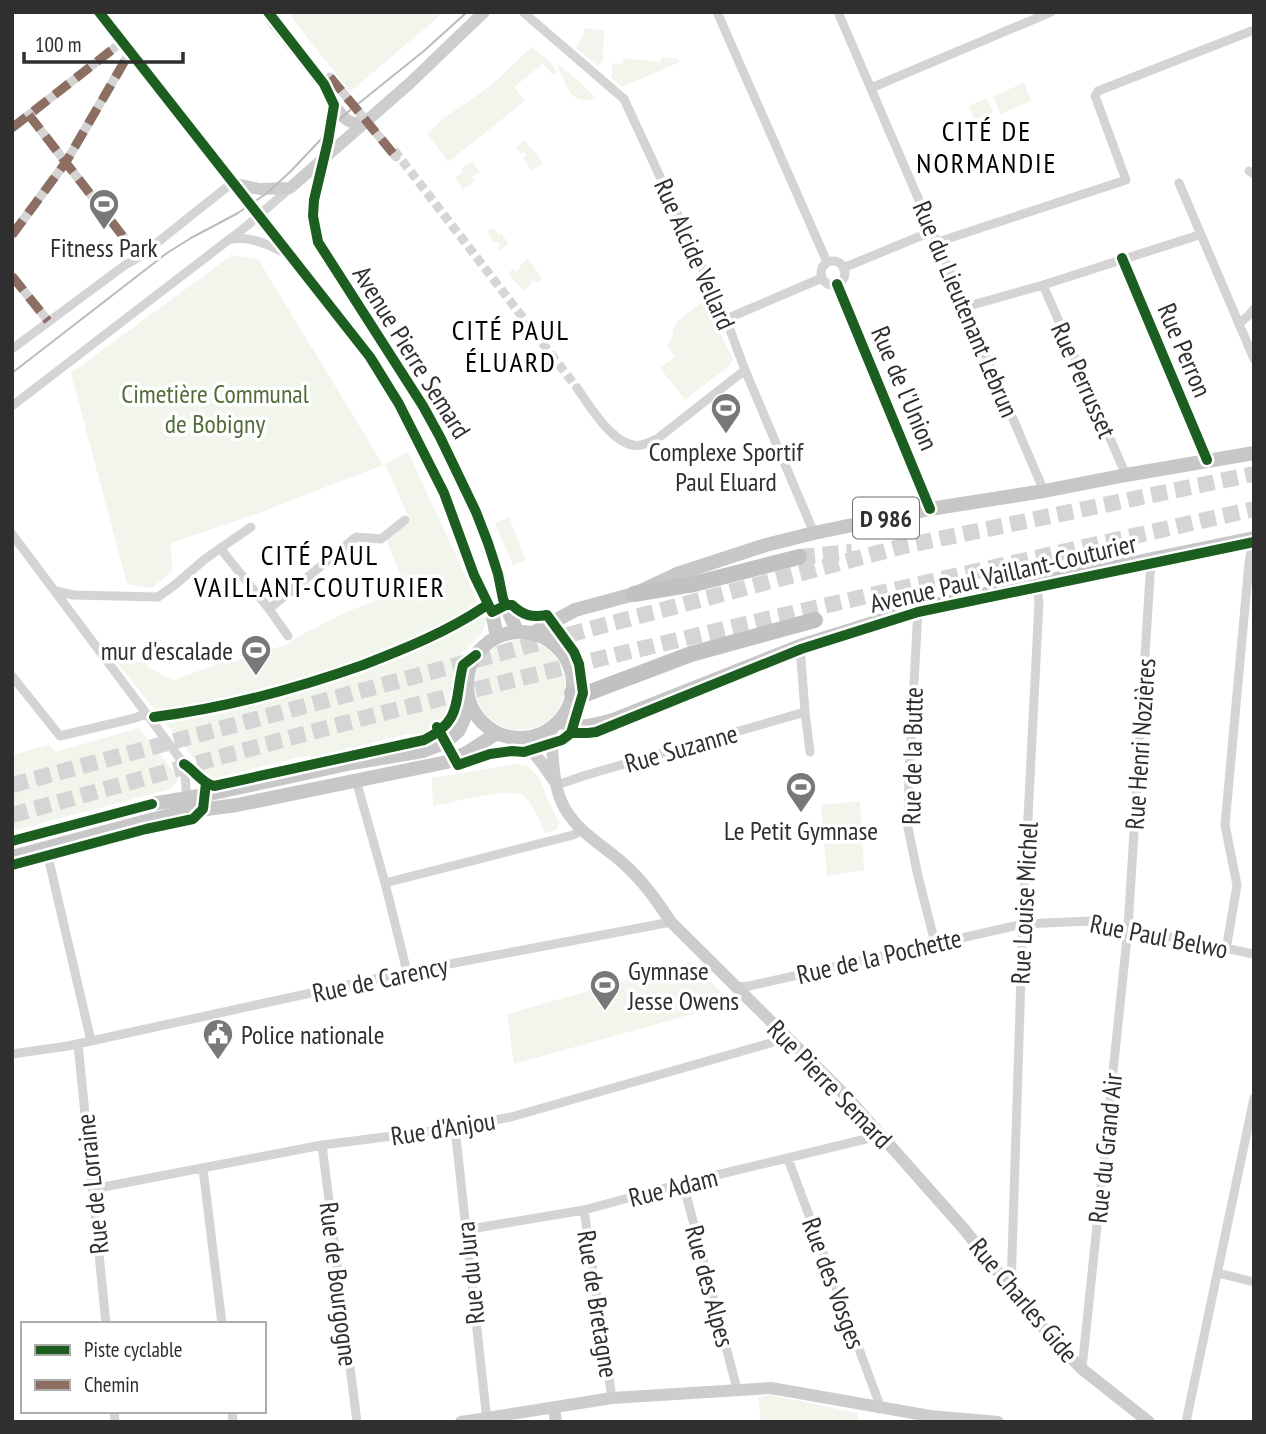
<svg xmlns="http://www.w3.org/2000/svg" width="1266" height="1434" viewBox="0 0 1266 1434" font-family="'PT Sans Narrow',sans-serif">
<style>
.green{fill:#f1f5ec}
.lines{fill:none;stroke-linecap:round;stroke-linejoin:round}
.street-tunnel{stroke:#d5d5d5;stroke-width:9;stroke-dasharray:9 4.5;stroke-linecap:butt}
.primary-tunnel{stroke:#d5d5d5;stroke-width:14;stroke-dasharray:14 7;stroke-linecap:butt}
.highway-tunnel{stroke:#d5d5d5;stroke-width:16;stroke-dasharray:16 8;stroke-linecap:butt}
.street{stroke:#d4d4d4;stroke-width:9}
.secondary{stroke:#cdcdcd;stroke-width:12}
.primary{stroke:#c7c7c7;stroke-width:14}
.highway{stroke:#c1c1c1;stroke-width:16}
.tram{stroke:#bbb;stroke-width:2}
.street-bridge{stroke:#d4d4d4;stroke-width:9}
.quiet{stroke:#8d6e63;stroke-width:9;stroke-dasharray:18 9;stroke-linecap:butt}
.cycleway-casing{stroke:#fff;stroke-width:15}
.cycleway{stroke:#1b5e20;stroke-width:10}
.labels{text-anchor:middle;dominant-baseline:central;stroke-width:7;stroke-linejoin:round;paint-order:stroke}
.shield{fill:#fff;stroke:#6d6d6d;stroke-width:2}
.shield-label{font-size:24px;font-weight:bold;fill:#2f2f2f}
.poi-label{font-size:26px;fill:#2f2f2f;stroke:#fff}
.street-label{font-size:26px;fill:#2f2f2f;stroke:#fff}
.park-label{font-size:26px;fill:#526d3a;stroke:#fff}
.neighbourhood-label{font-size:28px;letter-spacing:2px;fill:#000;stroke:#fff}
</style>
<rect width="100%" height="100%" fill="#fff"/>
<path class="green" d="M293,12H444L350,92L290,15Z
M585,28L604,31L603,60L599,67L576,48L581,40Z
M531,47L553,64L556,72L553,75L543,64L514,87L525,101L448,162L427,134L444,118L492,85Z
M662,57L678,59L680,62L622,87L611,78L613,63L622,64L623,58L658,62L661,61Z
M559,65L578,80L597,99C591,99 583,101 578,99C568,94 562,77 558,67Z
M1024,83L1031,101L1000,114L993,96Z
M987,98L993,112L974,120L969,106Z
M525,140L543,163L532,171L523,158L526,155L524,152L521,154L516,147Z
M472,162L480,172L472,177L475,181L463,189L455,178L463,172L461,169Z
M493,227L499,235L501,233L509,244L499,251L497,248L500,245L497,241L494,243L487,232Z
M232,255L258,259L383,465L256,514L171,543L172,571L152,588L127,584L71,373Z
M528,259L543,279L537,283L534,280L531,282L532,284L523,291L508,273L513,269L516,272L520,268L519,266Z
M705,302L707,305L733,360L730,365L685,400L660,368L675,357L667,346L674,334L672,331L678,321L701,303Z
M408,452L486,620L482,633L454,661L452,698L439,726L428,733L408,734L314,757L305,756L211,779L109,653L132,661L140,662L145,657L148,668L174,680L220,663L222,665L285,645L303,634L346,612L390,595L400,593L405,587L386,539L410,520L385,464Z
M509,517L526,560L513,566L495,523Z
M475 685a45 45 0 1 1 90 0a45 45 0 1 1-90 0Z
M139,728L179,778L171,789L12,831V755L49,745L55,752Z
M514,764L527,766L540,778L547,799L559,822L557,830L545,833C540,822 532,800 522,795C508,787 451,803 433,806L432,778Z
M860,801L864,870L827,876L821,805Z
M691,962L732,1003L514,1064L507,1014Z
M771,1395L857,1413L858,1422H761L758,1397Z"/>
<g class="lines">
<path class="street-tunnel" d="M394,150L577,388"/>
<path class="primary-tunnel" d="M276,24L324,84"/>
<path class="highway-tunnel" d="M799,557L852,552
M12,785L590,629L900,547L1254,474
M12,815C146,778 280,739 415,705C693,633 974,572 1254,509"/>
<path class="street" d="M523,12L624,99L726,319L745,370L814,533
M717,12L827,262
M838,12L1044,491
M871,88L1051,12
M29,115L139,257
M12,128L122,42
M1249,171L1254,174
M1179,183L1254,359
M12,235L66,162L130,52
M228,240C250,235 266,244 285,253
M938,242L1126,180L1095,96L1098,91L1254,30
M1122,258L1207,460
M821 273a12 12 0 1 1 24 0a12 12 0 1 1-24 0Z
M843,268L933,231
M12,276L48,321
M837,284L930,509
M1043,285L1126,475
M965,307L1043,285L1199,235
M726,319L822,278
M1239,324L1249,315L1254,309
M12,349L125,265L139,257L232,183
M577,388C590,406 615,450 641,445C646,444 652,441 657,439L745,370
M12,406L248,225L290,188
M12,534L184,764L187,800
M220,548L269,609L288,636
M56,591L73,595L158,597L176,584L205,559L251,527
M269,609L356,537L381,539L405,520
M918,609L909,774L908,828L918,876L935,943
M800,646L805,712L810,752
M12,676L60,736L135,718L145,714
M356,780L385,883L407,972
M557,785L583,776L805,712
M46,848L91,1041
M385,883L573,835L582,830
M1226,950L1237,885L1225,825L1249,563L1253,538
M735,987L749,986L1023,924L1090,921L1254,954
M78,1044L106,1324
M12,1054L68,1046L407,972L671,922
M455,1128L487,1421
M322,1145L357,1422
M788,1159L881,1408
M203,1169L222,1324
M683,1183L737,1389
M93,1189L322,1145L455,1128L511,1117L788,1038
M584,1210L612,1398
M465,1230L584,1210L683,1183L866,1139L879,1133
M1218,1273L1254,1282
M1011,1288L1023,915L1039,602L1036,583
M1082,1369L1128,928L1151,560
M114,1411L115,1422
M232,1411L233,1422
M1186,1422L1254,1098"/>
<path class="secondary" d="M334,105C345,119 346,124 365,123
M232,183L259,189L290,188L410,83L484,12
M551,728C553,753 552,781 562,803C575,831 602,844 624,864C643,881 657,901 671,922L848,1098L964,1229L1032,1315L1067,1354L1082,1369L1149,1422
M520,738L541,762L555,782
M554,1408L556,1422
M461,1422L612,1398L771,1388L930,1416L998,1422"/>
<path class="primary" d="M99,12L370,357L399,404L444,493L474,575L492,612L497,637
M268,12L276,24
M324,84L334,105L328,141L314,200L313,216L318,242L423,406L440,437L476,512L488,543L498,574L503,599L517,631
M467 685a53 53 0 1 1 106 0a53 53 0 1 1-106 0Z
M533,633L575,610L634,594L677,574L766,545L814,533L930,509L1044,491L1126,475L1254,453
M559,721C579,730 592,726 613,720L800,646L918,609L1012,588L1254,538
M12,841L152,804L205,795L352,763L423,751L446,742L459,730L466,714L468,698
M12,857L150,820L184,812L237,805L447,762L468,752L497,733"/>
<path class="highway" d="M634,594L694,584L799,557
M572,693H588L691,654L815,620"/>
<path class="tram" d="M12,373L167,253L191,238L238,213L267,193L290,172L343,116L425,50L467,12"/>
<path class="street-bridge" d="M330,77L396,157"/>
<path class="quiet" d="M330,77L396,157
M29,115L139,257
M12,128L122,42
M12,235L66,162L130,52
M12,276L48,321"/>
<g class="cycleway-casing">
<path id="cycleway" d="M99,12L370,357L399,404L444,493L474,575L492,612L506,605H512C523,615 531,618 547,615L574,652L579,664L583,693L571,733L566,737L562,740L524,752L512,751L490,754L458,765L437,727
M268,12L324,84L334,105L328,141L314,200L313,216L318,242L423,406L440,437L476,512L488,543L498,574L503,599L506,605
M1122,258L1207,460
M837,284L930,509
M154,717C226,708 295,689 363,665C404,649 447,632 484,607
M571,733H588L596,732L801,649L918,612L1254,542
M184,764C194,770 202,783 214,786L424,740C463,721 454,701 463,665L476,655
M12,841L152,804
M12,865L146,829L193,819L203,809L206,783"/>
</g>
<use href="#cycleway" class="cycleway"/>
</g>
<defs>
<g id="stadium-pin" transform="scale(1.575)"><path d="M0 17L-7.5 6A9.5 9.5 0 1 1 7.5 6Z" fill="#787878" stroke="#fff"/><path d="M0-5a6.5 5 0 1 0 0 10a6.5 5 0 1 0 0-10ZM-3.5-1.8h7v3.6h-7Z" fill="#fff"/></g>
<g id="civic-pin" transform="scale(1.575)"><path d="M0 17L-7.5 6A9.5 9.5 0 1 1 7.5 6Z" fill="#787878" stroke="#fff"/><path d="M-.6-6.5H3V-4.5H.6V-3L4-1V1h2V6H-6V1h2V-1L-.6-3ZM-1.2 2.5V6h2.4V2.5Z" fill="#fff"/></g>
</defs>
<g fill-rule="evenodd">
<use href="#stadium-pin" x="104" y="204"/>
<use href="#stadium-pin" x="726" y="408"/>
<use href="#stadium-pin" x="256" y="650"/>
<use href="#stadium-pin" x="801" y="787"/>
<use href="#stadium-pin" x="605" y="985"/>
<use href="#civic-pin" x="218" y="1034"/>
</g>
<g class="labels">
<rect class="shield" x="853" y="497.5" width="66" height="41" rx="5"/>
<g class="shield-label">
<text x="886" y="518">D 986</text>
</g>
<g class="poi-label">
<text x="104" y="247">Fitness Park</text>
<text x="726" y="451">Complexe Sportif<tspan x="726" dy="30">Paul Eluard</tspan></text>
<text x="233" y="650" text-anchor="end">mur d'escalade</text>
<text x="801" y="830">Le Petit Gymnase</text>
<text x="628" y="970" text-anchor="start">Gymnase<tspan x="628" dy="30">Jesse Owens</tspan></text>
<text x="241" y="1034" text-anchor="start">Police nationale</text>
</g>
<g class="street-label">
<text transform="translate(695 254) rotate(66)">Rue Alcide Vellard</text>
<text transform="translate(966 309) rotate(67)">Rue du Lieutenant Lebrun</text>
<text transform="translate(1185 350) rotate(67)">Rue Perron</text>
<text transform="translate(412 352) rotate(58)">Avenue Pierre Semard</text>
<text transform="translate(1084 380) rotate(66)">Rue Perrusset</text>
<text transform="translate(905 388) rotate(67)">Rue de l'Union</text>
<text transform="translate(1003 573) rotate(-13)">Avenue Paul Vaillant-Couturier</text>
<text transform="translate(1140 744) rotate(-86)">Rue Henri Nozières</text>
<text transform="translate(681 748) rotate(-16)">Rue Suzanne</text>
<text transform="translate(912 756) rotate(-89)">Rue de la Butte</text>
<text transform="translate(1024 903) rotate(-87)">Rue Louise Michel</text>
<text transform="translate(1159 936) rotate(11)">Rue Paul Belwo</text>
<text transform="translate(879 956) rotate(-13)">Rue de la Pochette</text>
<text transform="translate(380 979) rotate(-12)">Rue de Carency</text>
<text transform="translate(830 1084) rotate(46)">Rue Pierre Semard</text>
<text transform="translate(443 1128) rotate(-9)">Rue d'Anjou</text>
<text transform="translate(1105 1148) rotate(-84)">Rue du Grand Air</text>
<text transform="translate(92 1184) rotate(-96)">Rue de Lorraine</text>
<text transform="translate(673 1187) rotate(-14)">Rue Adam</text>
<text transform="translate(470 1273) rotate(-96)">Rue du Jura</text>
<text transform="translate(834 1283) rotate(70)">Rue des Vosges</text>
<text transform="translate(339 1284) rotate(83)">Rue de Bourgogne</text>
<text transform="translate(710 1286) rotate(75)">Rue des Alpes</text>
<text transform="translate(1024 1300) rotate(50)">Rue Charles Gide</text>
<text transform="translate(598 1304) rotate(81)">Rue de Bretagne</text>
</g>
<g class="park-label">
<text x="215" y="393">Cimetière Communal<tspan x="215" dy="30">de Bobigny</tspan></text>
</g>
<g class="neighbourhood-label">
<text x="987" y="130">CITÉ DE<tspan x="987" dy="32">NORMANDIE</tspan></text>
<text x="511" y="329">CITÉ PAUL<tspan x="511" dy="32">ÉLUARD</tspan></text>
<text x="320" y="554">CITÉ PAUL<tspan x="320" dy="32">VAILLANT-COUTURIER</tspan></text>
</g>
</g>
<rect width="1266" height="1434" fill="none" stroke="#2f2f2f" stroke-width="28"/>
<rect x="21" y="1322" width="245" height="91" fill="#ffffff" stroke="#acacac" stroke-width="2"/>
<rect x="35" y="1345" width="35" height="10" fill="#1b5e20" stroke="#acacac" stroke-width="2"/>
<text x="84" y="1357" font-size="21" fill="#2f2f2f">Piste cyclable</text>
<rect x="35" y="1380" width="35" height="10" fill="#8d6e63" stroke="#acacac" stroke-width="2"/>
<text x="84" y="1392" font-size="21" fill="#2f2f2f">Chemin</text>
<path d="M24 52v10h159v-10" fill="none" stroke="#2f2f2f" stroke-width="3.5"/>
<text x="35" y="52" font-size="21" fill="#2f2f2f" stroke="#ffffff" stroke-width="5" paint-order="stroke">100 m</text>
</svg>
